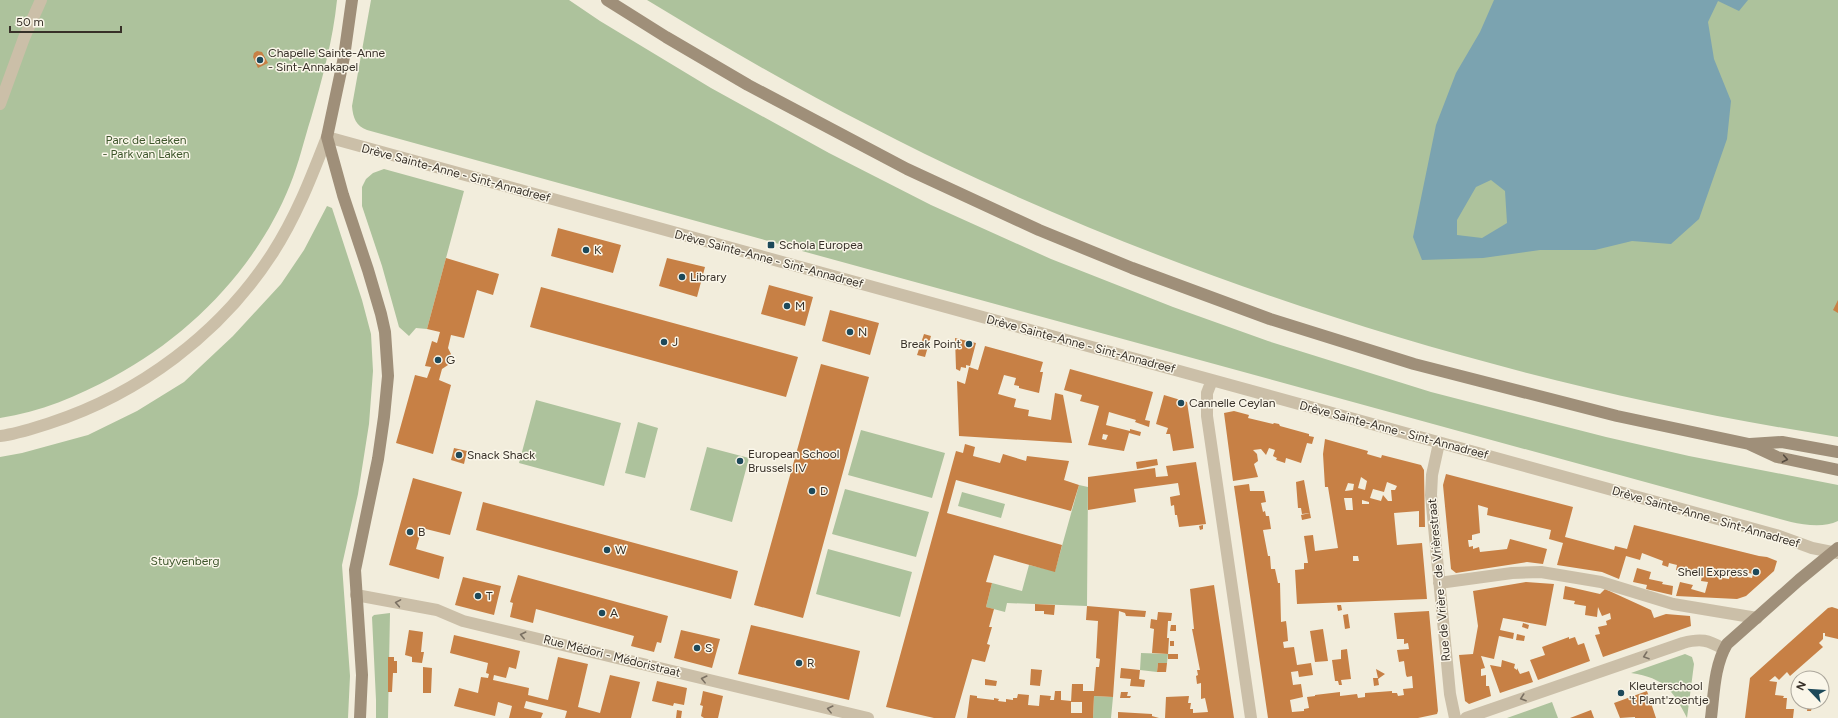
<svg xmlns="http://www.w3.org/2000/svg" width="1838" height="718" viewBox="0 0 1838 718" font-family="Figtree,sans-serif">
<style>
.green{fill:#adc29c}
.water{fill:#7ba3b0;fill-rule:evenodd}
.building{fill:#c78045;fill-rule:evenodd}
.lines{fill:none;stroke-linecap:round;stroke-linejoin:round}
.street{stroke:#cbbfa8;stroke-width:12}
.secondary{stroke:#9f8f79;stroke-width:12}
.oneway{stroke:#564c40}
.oneway2{stroke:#7a7062}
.poi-dot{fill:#1d495a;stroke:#faf6e9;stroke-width:1.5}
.labels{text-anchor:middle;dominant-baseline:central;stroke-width:3;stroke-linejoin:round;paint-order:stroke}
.poi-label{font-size:12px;fill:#373028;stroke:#faf6e9;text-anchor:start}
.park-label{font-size:12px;fill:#3e562c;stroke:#faf6e9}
.street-label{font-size:12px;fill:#373028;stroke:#faf6e9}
</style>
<rect width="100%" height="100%" fill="#f2eddc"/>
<path class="green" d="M0,0H337C333,40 322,80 311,118C304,140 299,163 290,185C257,267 191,335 113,377C78,396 40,412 0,418Z
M371,0H569L600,21L711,88L829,153L931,205L1051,259L1173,307L1268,341L1431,392L1606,437L1689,456L1838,485V521C1824,528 1805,525 1791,522L802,251L803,247L791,244L790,247L367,130C356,126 353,118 352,106Z
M647,0H1838V437C1547,392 1248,303 980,180C865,127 755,66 647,0Z
M384,169L464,191L427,329L416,328L409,336L399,327L382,266L362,206V187L366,179L373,173Z
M327,206L332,208L362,300L371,334L373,371L369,424L358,494L342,565L350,676L348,718H0V457L22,453L88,435L137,411L184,382L233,336L281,284L304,250Z
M536,400L621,423L604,486L519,463Z
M638,422L658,428L645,478L625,473Z
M861,430L945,453L932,498L848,475Z
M707,447L749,458L732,522L690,510Z
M1079,485L1088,487L1087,606L1007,603L1005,612L986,607L992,583L1022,591L1029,565L1055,571Z
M845,489L929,512L916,557L832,534Z
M962,492L1005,504L1001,518L958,506Z
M828,549L912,572L900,617L816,594Z
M390,613L388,718H376V700L372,617L374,615Z
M1141,653L1168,654L1167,663H1158L1157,672L1140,670Z
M1685,654L1692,657L1694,664L1687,718C1673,691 1665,678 1631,673Z
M1094,696L1113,697L1111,718H1093Z
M1552,702L1558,718H1507Z"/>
<path class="water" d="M1494,0H1748L1739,11L1718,1L1708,22L1714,59L1731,101L1727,139L1699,219L1671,244L1632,241L1595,250H1540L1483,258L1422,260L1413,237L1436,125L1456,73L1480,32ZM1491,180L1505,191L1507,223L1482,238L1457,235V220L1476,187Z"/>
<path class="building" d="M257,51L262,52L268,63L258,68L253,57L254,53Z
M558,228L621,245L613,273L551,256Z
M446,258L499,274L493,295L477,290L464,338L451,335L448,348L451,354L448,365L442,369L439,380L451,385L433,454L396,443L415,375L427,378L431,367L425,366L432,341L437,343L440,332L427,329Z
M667,258L705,267L697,297L659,286Z
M769,285L813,297L805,326L761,314Z
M541,287L798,357L786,397L530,327Z
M1838,300V313L1833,310Z
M830,310L879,323L870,355L822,341Z
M924,334L931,336L925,357L917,355Z
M955,338L976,343L970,366L966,365V368L961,367L960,371L956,369Z
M985,346L1043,362L1040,372H1043L1039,393L1019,388V386L1014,385L1016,378L1004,375L998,394L1016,399L1014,407L1029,410L1028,416L1051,420L1055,393L1063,395L1072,443L959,436L957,381L965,384L969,367L978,370Z
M821,364L869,377L803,618L754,605Z
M1070,369L1153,392L1145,420L1150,421L1149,427L1135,422L1136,420L1109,412L1106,425L1130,431V429L1141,432L1140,436L1129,433L1124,451L1088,445L1099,406L1080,401L1082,395L1064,390ZM1103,434L1108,435L1106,440L1102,439Z
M1164,395L1187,402L1194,448L1173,451L1170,434H1166L1168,428L1156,424Z
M1234,411L1249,415L1248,418L1273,424L1274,423L1279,424L1280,426L1309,434V436L1314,437L1312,444L1307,443L1301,463L1286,458L1285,463L1276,460L1277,458L1273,456L1275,450L1269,448L1266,455L1261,449L1253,450L1257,454L1258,461L1254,464L1258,477L1233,481L1224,413Z
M1325,439L1368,451L1367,454L1381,458L1382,455L1421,465L1424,470L1425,527H1419V511L1394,513L1397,545L1422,543L1427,599L1297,604L1295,570L1304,569V563H1308L1304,536L1313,535L1315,551L1338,548L1328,487H1325L1323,454ZM1361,477L1367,481L1365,490L1358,488ZM1387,482L1397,486L1395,490H1391L1392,501H1388L1383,495L1381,501L1370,498L1373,489L1384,492ZM1348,483L1354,484L1353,490L1345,491ZM1344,498H1352L1353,510H1346ZM1362,500L1369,502V504H1362ZM1353,556H1358L1359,561H1353Z
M965,444L975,447L973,456L1000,463L1003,454L1026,461L1027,456L1069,461L1064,480L1079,485L1071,511L956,480L947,513L1062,545L1055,572L994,555L986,582L992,583L986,607L994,609L989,627H992L987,644L990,645L985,662L972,659L955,718H934L886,707L956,451L963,453Z
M454,448L467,451L464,464L451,460Z
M1157,459L1158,465L1137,469L1136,462Z
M1196,462L1206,524L1179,527L1177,515H1175L1174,505L1171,506L1170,497L1180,495L1178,483L1134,489L1136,502L1088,510V477L1155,468L1156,477L1168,476L1166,466Z
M1446,474L1573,507L1565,537L1614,550L1615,546L1627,549L1634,525L1759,556L1767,557L1777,561L1774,571L1746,596L1737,599L1676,596L1680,582L1693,585L1691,589L1705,593L1708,582L1701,581L1702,576L1676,570L1677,565L1669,563L1668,567L1662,565L1663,561L1642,553L1640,560L1626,556L1619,579L1602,572L1557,565L1563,543L1549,539L1551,530L1487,515L1488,508L1478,505L1480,533L1472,535V540H1468L1469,547L1473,546V549L1479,547L1480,552L1507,549L1510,539L1547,549L1543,564L1527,562L1456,573L1451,569L1443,485ZM1733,569L1753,574L1752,578L1730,573L1729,579L1723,578L1724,570L1732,572Z
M413,478L462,492L450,535L422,528L416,549L444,557L439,579L389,565Z
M1304,480L1310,513L1302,514L1301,508H1298L1296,482Z
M1249,484L1250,491H1264L1266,502L1261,503L1263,512L1265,511L1266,516H1269L1271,529L1263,530L1268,556H1270L1271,569H1275L1278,583H1280L1281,622L1286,621L1287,629L1288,641L1283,642L1284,648L1294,647L1297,665L1311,663L1313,675L1299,677L1298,671L1291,672L1293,685L1301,684L1303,697L1290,700L1292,712L1304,711V709L1309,708L1307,697L1315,696V695L1340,692V696L1357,694L1358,698L1365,697V693L1392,691V693H1397L1398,696L1404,695L1403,689L1413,688L1412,676L1407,677L1406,675L1404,661L1399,662L1397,650L1409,649L1408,643L1404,644V639H1397L1394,613L1429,611L1438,711L1437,714L1418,718H1268L1235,493L1234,486Z
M483,502L738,571L731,599L476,530Z
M1310,513L1311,518L1302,520L1301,515Z
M1203,525V529L1200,530L1199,526Z
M1637,568L1651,572L1649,579L1663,582L1662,584L1673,586L1672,595L1646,589L1647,585L1633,582Z
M518,575L668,616L661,643L657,642L654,652L631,646L634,636L536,609L533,623L510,617L513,603L510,602Z
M463,577L501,586L494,615L455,605Z
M1526,582L1554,584L1546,626L1503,618L1500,630L1514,633L1513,639L1499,636L1494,659L1481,656L1485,668L1481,669V676L1486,675V686H1489L1491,696L1469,704L1465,701L1459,655L1473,654L1478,626L1473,591Z
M1214,585L1234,718H1165L1166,697L1189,696L1188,703H1191L1190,709H1193V713L1208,712L1205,698L1201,699V683L1197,684L1196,676L1198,675L1197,670H1200L1192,629H1194L1190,589Z
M1565,586L1600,594L1605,589L1651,610L1654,618L1666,614L1690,616L1691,626L1603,657L1595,635L1600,634L1598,627L1607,625L1606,621L1611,619L1610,613L1602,616L1598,607L1597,617L1585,615L1586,606L1574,604L1575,601L1563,599Z
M1035,604L1055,605L1054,615L1044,614V611H1035Z
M1337,605H1341L1342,610L1338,611Z
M1087,606L1146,611L1145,617L1126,616L1125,613L1119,611L1113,697L1094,696L1093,718H967L970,695L977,696V698L994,700V698L999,699L998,701L1006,702V699L1013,700V698H1017L1018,694L1029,695L1028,705L1039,706L1040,695L1051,696L1050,700H1054L1055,691H1061V700L1071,701V713H1082V702H1071L1072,684H1083V691H1094L1096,667H1099L1100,659L1096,658L1098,621L1086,620Z
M1832,607L1838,609V639L1825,636V633H1823V639L1819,643L1823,647L1790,676L1787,672L1779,680L1775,676L1769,681L1777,682L1775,695L1784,696L1783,698H1787L1786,709H1794L1793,718H1745L1750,678L1828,608Z
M1158,612L1172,613L1171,621H1168L1167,638H1169L1168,654L1152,653L1154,629L1150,628L1151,619L1157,620Z
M1348,614L1350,628L1345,629L1343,615Z
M1523,623L1529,625L1528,629L1522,627Z
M751,625L860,651L849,700L738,674Z
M1171,625H1176V631H1170Z
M1323,629L1328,661L1315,662L1310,631Z
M409,630L423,632L421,652H424L422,663L412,662V657L405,655Z
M681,630L720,639L712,668L674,658Z
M1517,634L1525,636L1524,641L1516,640Z
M454,635L520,651L516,669L509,667L506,678L494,675L493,680L529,688L528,695L548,700L558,657L588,664L578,707L600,713L610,675L640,682L631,718H565L567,711L526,701L524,708L543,713L541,718H509L512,706L498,702L495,716L454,706L459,688L478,693L481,677L488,678L489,674L486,673L488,663L450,653Z
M1569,637V639L1575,637L1578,645L1584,643L1590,661L1538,680L1530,660L1545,655L1542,647Z
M1170,641H1174V646H1170Z
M1347,649L1351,679L1341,680L1342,685H1339L1338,681H1335L1332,660L1341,659V650Z
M1168,654H1178V659H1168Z
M388,657H394V661H397V673H393L392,692H388Z
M1502,660L1515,664L1514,668L1517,670V668L1520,674L1529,671L1533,682L1500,693L1490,665L1501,667Z
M1158,663H1167L1166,672H1157Z
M423,667L432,668L431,693H423Z
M1121,668L1140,670L1139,679L1145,680L1144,687L1130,686L1131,679L1120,678Z
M1031,669L1042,670L1040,686L1030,685Z
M1376,669L1385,674L1378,679L1379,685L1374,686L1373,678H1378Z
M985,679L997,681L996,686L985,685Z
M657,681L687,688L684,705L674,703L673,706L652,701Z
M703,691L723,696L718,718H704L701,716L703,706L700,705L701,702Z
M1647,691L1656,718H1635V717L1620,718L1614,703Z
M1121,692H1128L1127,696H1131L1130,698H1120Z
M1805,702H1813L1811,711H1807L1808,703Z
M677,710L682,711L681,718H676Z
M1591,710L1594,718H1570Z
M1118,712L1152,714V716L1159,718H1118Z"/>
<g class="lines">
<path class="street" d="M0,104L24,38L41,0
M1212,380L1207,393V416L1251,718
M0,436C17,434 34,428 50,423C139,394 220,334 272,254C296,217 311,178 327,137L1776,535L1812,548L1838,553
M1439,443L1432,475L1431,495L1450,694L1455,718
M1439,583L1512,573L1541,572L1601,582L1673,604L1757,618
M356,595L437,610L463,621L868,718
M1466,718L1683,643C1701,638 1708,640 1724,649"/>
<path class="secondary" d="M352,0L344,57L327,137L343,195L368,270L381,314L385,332L388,376L384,417L378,459L355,570L362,675L360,718
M607,0L666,37L748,85L907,169L1039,230L1132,268L1270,319L1414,364L1617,416L1749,444L1777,457L1838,470
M1750,444L1782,442L1838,452
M1711,718C1714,694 1714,666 1727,644L1799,580L1838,548"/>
</g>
<defs><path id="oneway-chevron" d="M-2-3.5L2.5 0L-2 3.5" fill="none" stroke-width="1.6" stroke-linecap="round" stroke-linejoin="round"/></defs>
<use class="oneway" href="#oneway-chevron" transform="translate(1785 459) rotate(11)"/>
<g class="oneway2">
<use href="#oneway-chevron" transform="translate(398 603) rotate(-170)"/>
<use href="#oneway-chevron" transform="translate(523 635) rotate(-167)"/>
<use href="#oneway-chevron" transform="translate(1646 656) rotate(161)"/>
<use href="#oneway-chevron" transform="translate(704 679) rotate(-166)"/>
<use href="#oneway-chevron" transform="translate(1523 698) rotate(161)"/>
<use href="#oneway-chevron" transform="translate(830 709) rotate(-166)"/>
</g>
<g class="poi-dot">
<circle cx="260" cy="60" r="4"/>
<rect x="767" y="241" width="8" height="8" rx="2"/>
<circle cx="586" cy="250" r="4"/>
<circle cx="682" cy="277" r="4"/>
<circle cx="787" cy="306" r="4"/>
<circle cx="850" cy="332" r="4"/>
<circle cx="664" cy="342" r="4"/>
<circle cx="969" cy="344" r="4"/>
<circle cx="438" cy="360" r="4"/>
<circle cx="1181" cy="403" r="4"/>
<circle cx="459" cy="455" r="4"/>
<circle cx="740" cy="461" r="4"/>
<circle cx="812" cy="491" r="4"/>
<circle cx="410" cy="532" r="4"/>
<circle cx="607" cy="550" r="4"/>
<circle cx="1756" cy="572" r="4"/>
<circle cx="478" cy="596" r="4"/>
<circle cx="602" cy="613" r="4"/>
<circle cx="697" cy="648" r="4"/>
<circle cx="799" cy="663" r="4"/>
<circle cx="1621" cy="693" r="4"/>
</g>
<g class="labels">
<g class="poi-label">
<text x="268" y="53">Chapelle Sainte-Anne<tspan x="268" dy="14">- Sint-Annakapel</tspan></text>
<text x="779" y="245">Schola Europea</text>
<text x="594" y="250">K</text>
<text x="690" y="277">Library</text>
<text x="795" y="306">M</text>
<text x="858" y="332">N</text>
<text x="672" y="342">J</text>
<text x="961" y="344" text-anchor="end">Break Point</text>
<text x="446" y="360">G</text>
<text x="1189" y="403">Cannelle Ceylan</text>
<text x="748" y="454">European School<tspan x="748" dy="14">Brussels IV</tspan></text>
<text x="467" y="455">Snack Shack</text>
<text x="820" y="491">D</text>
<text x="418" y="532">B</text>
<text x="615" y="550">W</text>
<text x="1748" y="572" text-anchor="end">Shell Express</text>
<text x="486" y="596">T</text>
<text x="610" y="613">A</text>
<text x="705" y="648">S</text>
<text x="807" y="663">R</text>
<text x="1629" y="686">Kleuterschool<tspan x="1629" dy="14">'t Plant'zoentje</tspan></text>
</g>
<g class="park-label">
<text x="146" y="140">Parc de Laeken<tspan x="146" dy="14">- Park van Laken</tspan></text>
<text x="185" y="561">Stuyvenberg</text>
</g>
<g class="street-label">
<text transform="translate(456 173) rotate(15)">Drève Sainte-Anne - Sint-Annadreef</text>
<text transform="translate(769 259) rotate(15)">Drève Sainte-Anne - Sint-Annadreef</text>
<text transform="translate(1081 344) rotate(15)">Drève Sainte-Anne - Sint-Annadreef</text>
<text transform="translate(1394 430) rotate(15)">Drève Sainte-Anne - Sint-Annadreef</text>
<text transform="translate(1706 517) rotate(16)">Drève Sainte-Anne - Sint-Annadreef</text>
<text transform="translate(1439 580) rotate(-95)">Rue de Vrière - de Vrièrestraat</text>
<text transform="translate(612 656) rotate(14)">Rue Médori - Médoristraat</text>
</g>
</g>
<g transform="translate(1810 690) rotate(295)"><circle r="19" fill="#faf6e9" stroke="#aca79c"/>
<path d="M0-3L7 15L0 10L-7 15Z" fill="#1d495a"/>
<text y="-6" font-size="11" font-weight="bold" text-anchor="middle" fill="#373028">N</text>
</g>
<path d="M10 26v6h111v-6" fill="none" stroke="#373028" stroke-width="2"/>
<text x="16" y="26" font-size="12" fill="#373028" stroke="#faf6e9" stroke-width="3" paint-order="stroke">50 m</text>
</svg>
